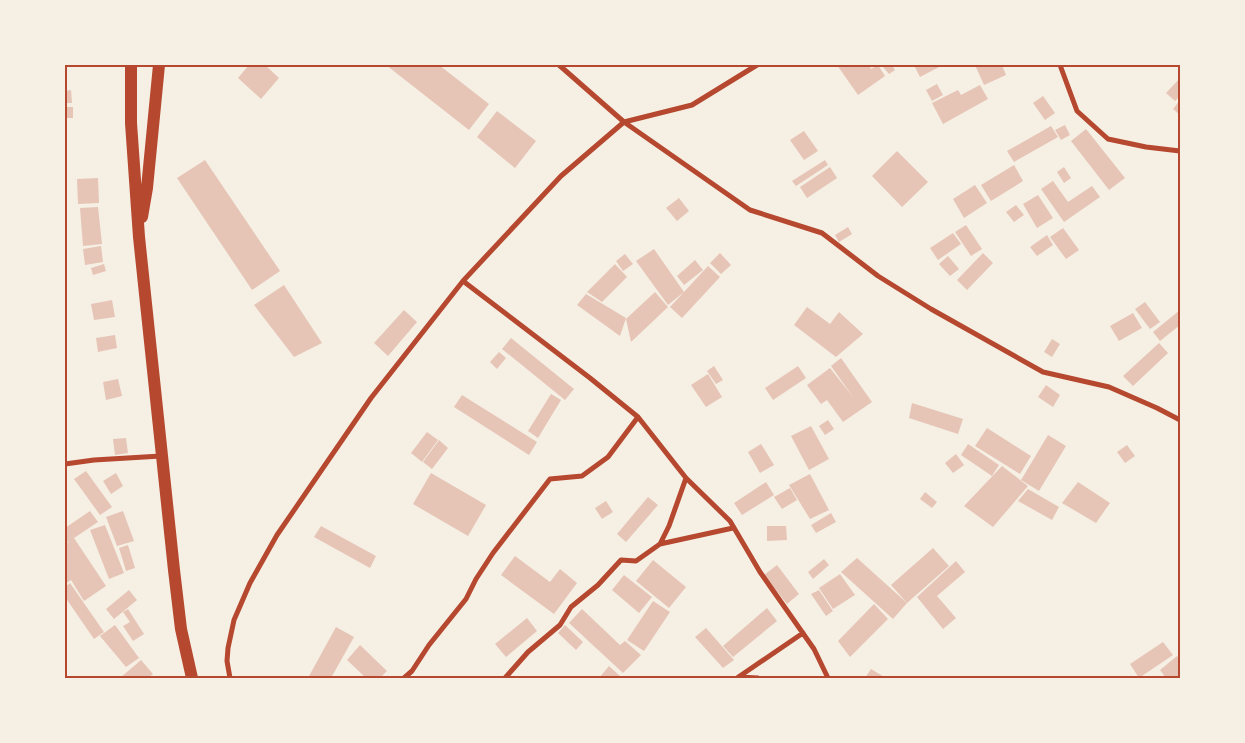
<svg xmlns="http://www.w3.org/2000/svg" width="1245" height="743" viewBox="0 0 1245 743" font-family="Karla,sans-serif">
<style>
.building{fill:#e6c5b7}
.lines{fill:none;stroke-linecap:round;stroke-linejoin:round}
.minor{stroke:#b5482f;stroke-width:5}
.primary{stroke:#b5482f;stroke-width:12}
.neatline{fill:none;stroke:#b5482f;stroke-width:2}
</style>
<rect width="100%" height="100%" fill="#f6efe4"/>
<path class="building" d="M249,65H265L279,78L261,99L238,78Z
M386,65H439L489,104L469,130Z
M837,65H869L871,69L878,65L885,76L858,95Z
M886,65H892L895,70L889,74L883,67Z
M914,65H943L920,77Z
M975,65H1002L1006,75L984,85Z
M1180,78V96L1175,101L1166,93Z
M937,84L943,95L932,101L926,90Z
M980,85L988,99L943,124L932,103L958,90L961,95Z
M71,90L72,103H65V91Z
M1043,96L1055,113L1045,120L1033,103Z
M1180,100V115L1173,109Z
M65,107H73V118H65Z
M497,111L536,141L515,168L477,137Z
M1065,125L1070,135L1061,140L1055,130Z
M1051,126L1058,137L1014,162L1007,151Z
M1086,129L1125,178L1109,190L1071,141Z
M804,131L818,151L804,160L790,140Z
M897,151L928,182L902,207L872,176Z
M205,160L280,271L252,290L177,178Z
M825,160L828,165L796,186L792,181Z
M1014,165L1023,181L991,201L981,185Z
M830,167L837,178L807,198L800,187Z
M1064,167L1071,178L1064,183L1057,172Z
M98,178L99,203L78,204L77,179Z
M1053,181L1068,202L1092,186L1100,197L1064,222L1041,189Z
M975,185L987,203L964,218L953,199Z
M1038,195L1053,218L1037,228L1023,204Z
M679,198L689,211L677,221L666,208Z
M1016,205L1024,215L1014,222L1006,212Z
M98,207L102,244L83,246L80,208Z
M966,225L982,249L971,256L955,232Z
M848,227L852,234L839,242L835,235Z
M1063,228L1079,250L1066,259L1050,237Z
M953,233L961,244L938,260L930,248Z
M1047,235L1053,245L1037,256L1030,247Z
M101,246L103,262L85,265L83,249Z
M654,249L684,292L668,305L636,261Z
M720,253L731,265L721,274L710,263Z
M983,253L993,263L967,290L957,280Z
M625,254L633,264L623,271L616,261Z
M948,256L959,269L950,276L939,264Z
M695,260L703,270L684,285L677,276Z
M104,264L106,271L93,275L91,268Z
M615,264L627,277L602,302L587,292Z
M708,266L720,277L682,318L670,307Z
M284,285L322,343L294,357L254,305Z
M655,292L668,307L631,342L626,319Z
M586,294L626,318L620,336L577,305Z
M112,300L115,317L94,320L91,304Z
M1145,302L1160,322L1150,329L1135,309Z
M807,307L830,324L839,312L863,334L836,357L794,325Z
M404,310L417,322L388,356L374,343Z
M1180,310V325L1160,341L1153,332Z
M1133,313L1142,328L1119,341L1110,326Z
M115,335L117,348L98,352L96,338Z
M511,338L574,389L565,400L502,349Z
M1052,339L1060,344L1052,357L1044,352Z
M1159,343L1168,353L1133,386L1123,376Z
M499,352L506,358L497,369L490,362Z
M841,358L872,402L843,422L827,400L821,404L807,385L830,368L853,397L831,366Z
M714,366L723,380L716,384L707,371Z
M798,366L806,378L773,400L765,388Z
M708,374L722,397L706,407L691,385Z
M118,379L122,396L106,400L103,382Z
M1046,385L1060,395L1053,407L1038,397Z
M551,394L561,400L538,438L528,431Z
M462,395L537,442L529,455L454,407Z
M912,403L963,419L958,434L909,418Z
M828,420L834,429L825,435L819,426Z
M811,426L829,459L809,470L791,436Z
M987,428L1031,456L1020,474L975,446Z
M427,432L438,440L422,462L411,453Z
M1048,435L1066,446L1039,491L1021,480Z
M126,438L128,453L115,455L113,439Z
M439,440L448,448L432,469L423,462Z
M761,444L774,465L760,473L748,452Z
M968,444L999,465L992,476L961,455Z
M1127,445L1135,456L1125,463L1117,452Z
M956,454L964,465L953,473L945,463Z
M1002,466L1028,486L993,527L964,506Z
M86,471L112,507L100,515L74,479Z
M116,473L123,486L111,494L103,481Z
M431,473L486,505L468,536L413,504Z
M810,474L829,510L810,519L789,485Z
M766,482L774,495L742,515L734,503Z
M1078,482L1110,503L1096,523L1062,503Z
M790,488L797,500L782,509L774,497Z
M1028,489L1059,507L1052,520L1018,501Z
M925,492L937,502L932,508L920,499Z
M648,497L658,505L626,542L617,534Z
M606,501L613,512L602,519L595,508Z
M90,511L98,522L74,538L106,586L84,601L71,580L65,584V545L71,540L65,544V528Z
M123,511L134,541L117,546L106,517Z
M831,513L836,522L816,533L811,525Z
M105,525L124,573L109,579L90,530Z
M321,526L376,556L370,568L314,537Z
M767,526H786L787,540L767,541Z
M128,545L135,568L126,571L119,548Z
M933,548L949,566L907,603L891,585Z
M515,556L550,582L560,569L577,583L554,614L501,575Z
M857,558L907,603L893,619L841,572Z
M824,559L829,565L813,579L808,572Z
M653,560L686,587L669,608L636,581Z
M956,561L965,572L937,596L956,618L943,629L917,597Z
M777,565L799,594L787,604L764,575Z
M840,574L855,595L833,609L819,588Z
M624,575L652,597L639,613L612,590Z
M70,583L104,632L94,639L65,597V587Z
M129,590L137,600L114,619L106,609Z
M819,590L833,611L826,616L811,594Z
M653,601L670,612L644,651L627,640Z
M874,604L888,619L850,657L838,641Z
M767,608L777,621L733,657L723,646Z
M128,609L144,634L133,641L123,626L130,622L123,612Z
M582,609L620,645L625,641L641,655L623,673L569,623Z
M527,618L537,631L506,657L495,644Z
M115,625L139,658L126,667L100,636Z
M565,625L583,642L576,650L558,633Z
M336,627L354,637L331,678H308Z
M706,628L734,660L723,668L695,637Z
M1163,642L1173,655L1139,678L1130,664Z
M360,645L387,671L380,678H366L347,660Z
M1177,656L1180,660V678H1166L1160,670Z
M141,660L153,674L148,678H120Z
M609,666L621,677L620,678H599Z
M871,669L886,678H865Z"/>
<g class="lines">
<path class="minor" d="M559,65L624,122L750,210L822,233L878,276L931,309L1043,372L1109,387L1157,408L1180,420
M1060,65L1077,111L1108,139L1146,147L1180,151
M463,281L590,378L638,417L686,478L730,521L760,572L814,649L828,678
M65,464L94,460L161,456
M660,544L733,528
M739,677L758,678
M230,678L227,661L228,648L234,620L250,583L277,535L371,398L463,281L561,176L624,122L692,105L757,65
M404,678L412,671L429,645L466,599L476,579L493,553L550,479L582,476L608,457L638,417
M505,678L528,652L560,625L571,607L598,585L621,560L636,561L660,544L669,526L686,478
M737,678L803,633"/>
<path class="primary" d="M131,65V123L139,237L174,570L181,629L192,678
M142,217L147,188L159,65"/>
</g>
<rect width="1245" height="743" fill="none" stroke="#f6efe4" stroke-width="132"/>
<rect x="66" y="66" width="1113" height="611" class="neatline"/>
</svg>
